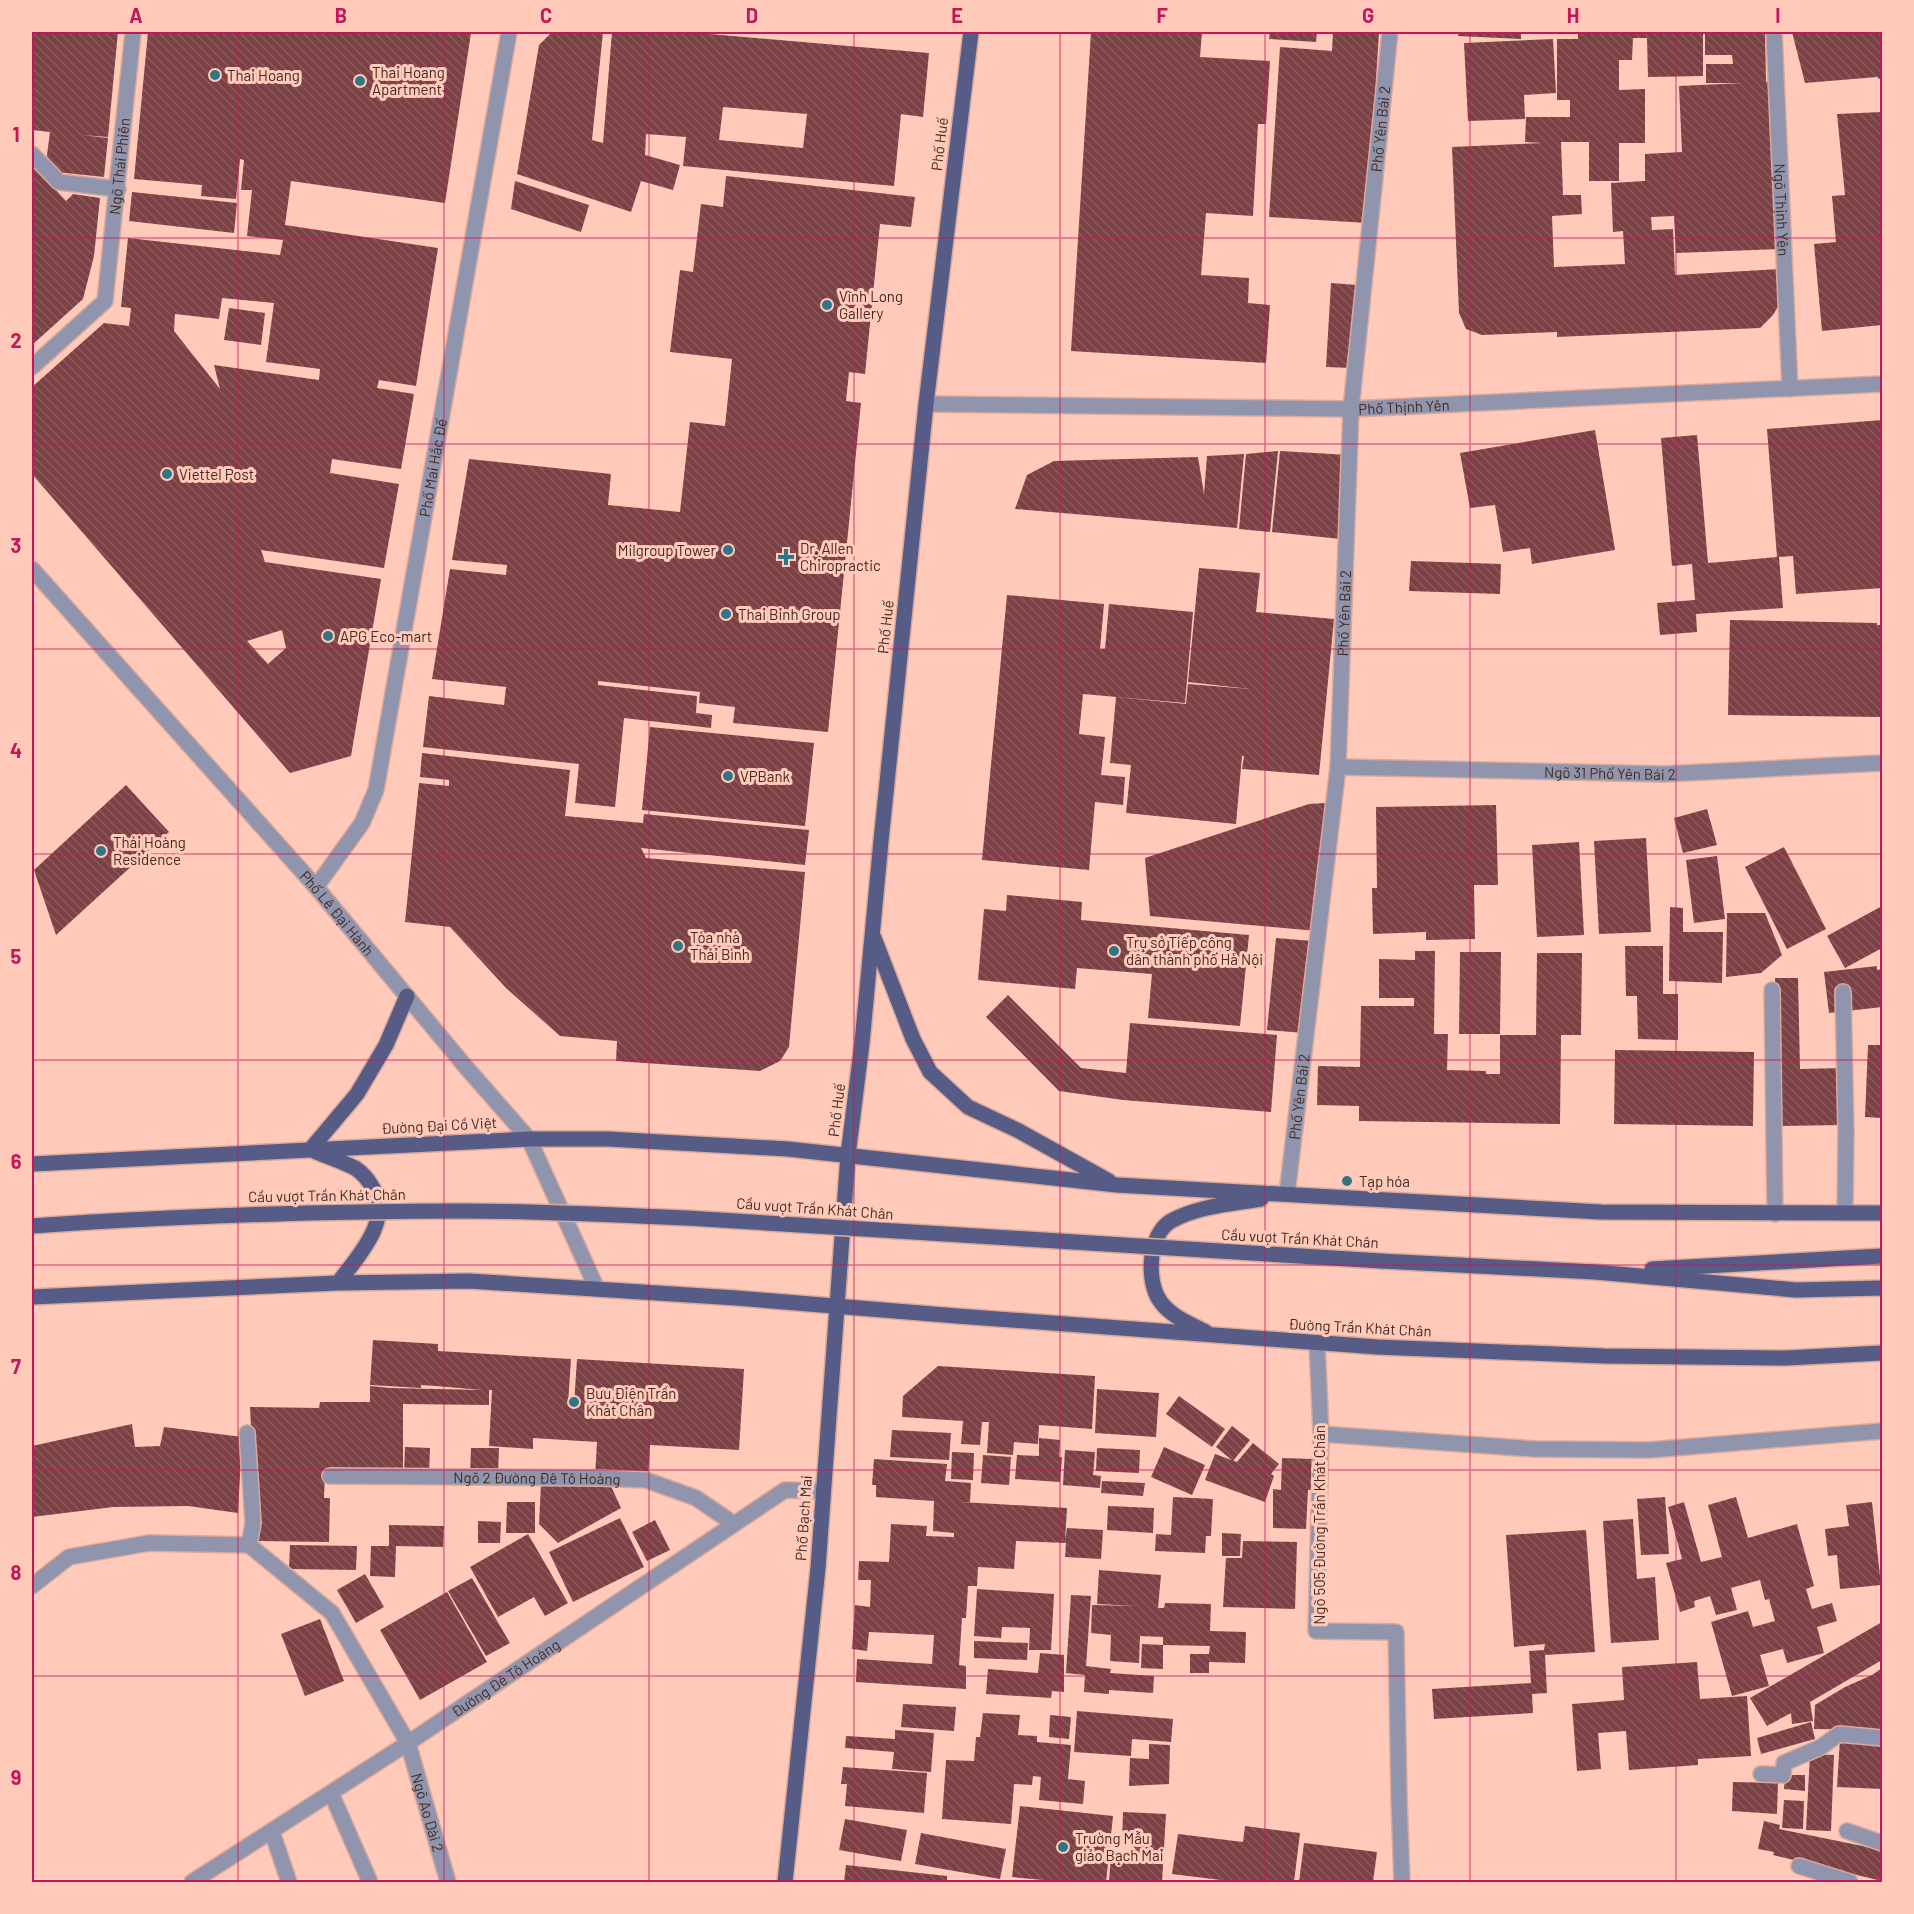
<svg xmlns="http://www.w3.org/2000/svg" width="1914" height="1914" viewBox="0 0 1914 1914" font-family="Barlow,sans-serif">
<style>
.building{fill:url(#building-back-hatch);fill-rule:evenodd}
.lines{fill:none;stroke-linecap:round;stroke-linejoin:round}
.minor-casing{stroke:#d9aa9c;stroke-width:18}
.major-casing{stroke:#d9aa9c;stroke-width:18}
.minor{stroke:#9095ad;stroke-width:15}
.major{stroke:#565c86;stroke-width:15}
.major-bridge-casing{stroke:#d9aa9c;stroke-width:18;stroke-linecap:butt}
.major-bridge{stroke:#565c86;stroke-width:15}
.grid{fill:none;stroke:#c2185b;stroke-width:1.5;stroke-opacity:0.55}
.poi-dot{fill:#317485;stroke:#ffcaba;stroke-width:2}
.labels{text-anchor:middle;dominant-baseline:central;stroke-width:6;stroke-linejoin:round;paint-order:stroke}
.poi-label{font-size:15px;fill:#432a23;stroke:#ffcaba;text-anchor:start}
.street-label{font-size:15px;fill:#432a23;stroke:#ffcaba}
.neatline{fill:none;stroke:#c2185b;stroke-width:2}
.grid-label{font-size:20px;text-anchor:middle;font-weight:bold;fill:#c2185b}
</style>
<defs>
<pattern id="building-back-hatch" width="6" height="6" patternUnits="userSpaceOnUse" patternTransform="scale(1.5)"><rect width="6" height="6" fill="#7b4145"/><path d="M-1 5l2 2M0 0l6 6M5-1l2 2" fill="none" stroke="#8a5a5d"/></pattern>
</defs>
<rect width="100%" height="100%" fill="#ffcaba"/>
<path class="building" d="M32,32H118L108,137L82,135L108,138L104,177L56,172L46,162L50,132L32,130Z
M148,32L471,33L445,203L291,181L285,225L438,248L416,386L379,380L377,388L414,394L401,469L332,459L330,473L399,484L384,568L261,550L265,562L381,579L351,756L290,773L32,474V387L104,323L129,326L131,308L121,307L128,238L280,255L283,240L247,236L252,190H241L244,160L240,159L236,199L201,196L202,185L134,179ZM222,298L274,303L266,362L320,369L319,380L214,365L220,389L174,331L175,314L219,319ZM282,630L286,648L268,664L247,641Z
M552,32H603L592,140L603,143L612,32H687L929,53L923,117L901,114L894,186L683,166L686,137L646,134L645,155L680,165L673,190L641,181L631,212L517,174L539,45ZM723,107L807,114L803,148L719,140Z
M1091,32H1202L1200,57L1270,61L1266,124H1258L1253,216L1206,213L1201,275L1249,278L1248,303L1270,305L1266,363L1071,351Z
M1270,32H1317L1316,42L1269,39Z
M1333,32H1379L1367,223L1269,217L1280,47L1332,51Z
M1459,32H1521V39L1458,36Z
M1578,32H1703V76L1648,77L1647,38H1633L1632,60H1619V90L1645,89V143H1619V181H1589V142H1561L1563,195H1581L1582,214L1552,216L1554,267L1625,264L1623,231L1613,232L1611,183L1645,181V154L1682,152L1679,86L1743,83H1706V64H1733L1732,55H1705V32H1765L1766,82L1770,81L1780,249L1676,253L1674,216L1651,217L1652,230L1673,229L1675,275L1780,269L1782,300L1773,315L1760,328L1557,337V332L1482,335L1466,329L1459,313L1452,147L1543,143L1525,142L1526,117H1570V100H1557V39H1578Z
M1792,32H1882V81L1877,77L1805,83Z
M1553,39L1556,93L1524,95L1525,119L1468,121L1464,43Z
M1882,112V325L1822,331L1814,244L1836,242L1832,196L1845,195L1837,114Z
M32,164L66,201L73,194L100,198L94,256L83,299L32,345Z
M726,176L915,197L911,227L880,224L865,374L849,372L846,401L861,403L828,732L733,723L735,707L699,703L700,692L598,681V685L697,696L696,713L712,715L711,728L624,718L615,807L575,803L579,764L423,747L429,696L504,705L506,687L432,679L450,569L506,575L507,565L452,560L469,459L611,474L608,505L680,512L690,422L725,426L732,359L670,352L680,270L693,272L701,204L723,207Z
M515,181L589,205L581,232L511,209Z
M132,192L237,203L234,233L129,221Z
M1331,283L1357,285L1352,368L1326,367Z
M229,308L265,313L261,345L224,340Z
M1882,420V588L1796,594L1793,556L1779,557L1783,608L1696,614L1697,632L1660,635L1657,603L1695,600L1692,564L1672,566L1661,438L1697,435L1708,563L1733,561L1777,557L1767,429Z
M1595,430L1615,550L1532,564L1530,548L1503,552L1495,505L1470,508L1460,453Z
M1278,451L1270,532L1239,529L1246,454Z
M1280,451L1349,455L1341,539L1272,532Z
M1244,454L1237,528L1015,509L1027,475L1054,461L1198,457L1204,494L1207,456Z
M1411,561L1501,564L1500,594L1409,591Z
M1199,568L1260,573L1256,612L1334,619L1319,775L1242,769L1244,756H1242L1236,824L1126,813L1131,765L1110,763L1116,697L1186,704L1188,684L1250,689L1188,682Z
M1007,595L1104,604L1100,649H1105L1109,604L1193,612L1185,703L1083,694L1079,734L1105,737L1101,775L1125,777L1123,805L1095,802L1089,870L982,860Z
M1730,620L1877,623V625H1882V717L1728,715Z
M650,727L814,743L805,826L642,810Z
M422,753L570,770L565,816L643,823L644,814L809,830L805,865L641,848L646,858L805,872L789,1047L780,1061L760,1071L616,1061L617,1041L560,1036L506,988L450,927L405,922L419,783L449,786V780L420,777Z
M126,785L169,832L56,935L34,870Z
M1326,803L1317,931L1150,916L1145,858L1309,804Z
M1496,805L1498,885H1474L1475,939L1426,940V932L1373,934L1372,888H1377L1376,807Z
M1707,809L1717,845L1683,853L1674,818Z
M1646,838L1651,932L1599,934L1594,841Z
M1579,842L1584,935L1537,937L1532,845Z
M1784,847L1826,929L1787,949L1745,867Z
M1717,856L1725,919L1694,923L1686,860Z
M1007,895L1082,902L1081,920L1249,935L1240,1026L1148,1018L1152,974L1077,968L1075,989L978,980L984,909L1006,911Z
M1882,906V948L1845,968L1827,936Z
M1670,907L1683,908V932H1723L1722,983L1669,981Z
M1727,913H1765L1782,955L1761,973L1726,977Z
M1276,938L1313,941L1304,1033L1267,1030Z
M1625,946H1663V994H1678V1040L1638,1039L1637,996H1626Z
M1415,951H1435L1434,1034H1448L1447,1070L1486,1071V1074H1500V1035H1536L1537,953H1582L1581,1035H1561L1560,1124L1359,1121V1106L1317,1105L1318,1066L1360,1067L1361,1006H1414V998H1379V959L1415,960Z
M1460,952H1501L1500,1034H1459Z
M1877,966V970L1882,969V997H1880L1882,1007L1829,1013L1824,972Z
M1775,978H1798L1800,1069L1843,1068L1844,1125L1779,1126Z
M1008,995L1081,1068L1126,1073L1130,1023L1277,1035L1271,1112L1123,1100L1059,1091L986,1017Z
M1868,1045H1882V1118L1865,1117Z
M1615,1050L1754,1052L1753,1126L1614,1124Z
M373,1340L438,1344V1351L571,1359L568,1404L574,1405L577,1359L744,1369L739,1450L650,1445L648,1480L595,1477L597,1442L533,1438V1449L489,1446L492,1390H489V1405L403,1404V1475H325L324,1498H330L329,1542L257,1541L250,1407L319,1408L320,1402H370V1386L390,1388L482,1390L436,1386L421,1385V1388L370,1385Z
M938,1366L1095,1376L1092,1429L1039,1425L1038,1444L1014,1442L1013,1455L987,1453L989,1422H982L980,1445L961,1444L963,1421L902,1417L903,1396Z
M1097,1389L1159,1393L1156,1437L1095,1433Z
M1179,1396L1225,1429L1212,1447L1166,1414Z
M132,1424L135,1447L160,1446L164,1427L242,1437L238,1513L188,1506L113,1507L32,1517V1446Z
M1232,1426L1250,1440L1233,1461L1216,1447Z
M892,1430L951,1433L949,1460L890,1457Z
M1039,1438L1060,1440L1059,1457H1062L1060,1482L1015,1479L1017,1455L1039,1456Z
M1253,1443L1279,1464L1271,1474L1274,1476L1265,1502L1205,1480L1215,1454L1237,1462Z
M405,1447L430,1448L429,1476L404,1475Z
M1164,1447L1205,1465L1192,1495L1151,1477Z
M471,1448H499L498,1475H470Z
M1097,1448L1140,1450L1139,1473L1096,1471Z
M1065,1450L1095,1452L1093,1475L1101,1476L1100,1488L1063,1485Z
M952,1452L974,1453L973,1480L951,1479Z
M983,1455L1011,1457L1009,1485L981,1483Z
M1282,1458L1314,1459L1313,1490H1308L1306,1529L1273,1528V1489L1281,1490Z
M874,1459L947,1464L945,1481L971,1483L970,1502H961L1067,1508L1065,1541L1067,1528L1103,1530L1101,1559L1065,1557L1066,1543L1016,1541L1014,1569L978,1567L977,1586H968L966,1618H962L959,1665L966,1666V1689L856,1682L857,1659L932,1664L934,1635L869,1632L867,1651L852,1649L855,1605L870,1607L871,1580H858L859,1561L889,1562L891,1524L927,1526L926,1536L954,1537V1533L933,1531L934,1501L876,1497V1485H872Z
M1102,1481L1145,1483L1143,1496L1101,1493Z
M541,1484L567,1486H611L621,1508L558,1543L539,1524Z
M1173,1497L1213,1499L1211,1536H1206L1205,1553L1155,1551L1156,1534L1171,1535Z
M1665,1497L1669,1554L1641,1555L1637,1499Z
M1736,1497L1748,1538L1797,1524L1814,1586L1806,1589L1812,1609L1832,1603L1837,1621L1817,1627L1824,1653L1787,1663L1783,1649L1760,1655L1769,1686L1732,1696L1711,1622L1748,1611L1753,1627L1775,1621L1769,1599L1765,1600L1760,1580L1731,1588L1737,1610L1716,1615L1710,1596L1694,1601L1695,1607L1680,1612L1666,1563L1682,1559L1668,1507L1684,1502L1701,1562L1722,1557L1708,1505Z
M507,1502H535V1533H506Z
M1872,1502L1881,1585L1840,1589L1837,1555L1828,1556L1825,1529L1849,1526L1846,1505Z
M1108,1506L1154,1508L1153,1533L1107,1530Z
M620,1518L644,1567L573,1602L549,1552Z
M1633,1519L1637,1579L1655,1577L1659,1640L1611,1643L1603,1521Z
M655,1520L670,1550L647,1561L632,1532Z
M478,1521L501,1522L500,1543H478Z
M389,1525L444,1526L443,1547L396,1546L395,1577L370,1576L371,1546H389Z
M1586,1530L1595,1652L1545,1655L1547,1693L1532,1694L1533,1713L1434,1719L1432,1689L1531,1683L1529,1651L1544,1650L1545,1644L1514,1647L1506,1535Z
M1222,1533L1241,1534L1240,1556H1222Z
M528,1534L568,1603L545,1616L534,1597L498,1617L470,1567Z
M1243,1541L1297,1542L1295,1609L1223,1607L1226,1558H1242Z
M290,1545L357,1546L356,1570L289,1569Z
M1099,1570L1161,1575L1158,1608H1164L1165,1603L1211,1604L1210,1631L1246,1632L1245,1663L1209,1662V1673H1190V1654H1209L1210,1646L1163,1645V1637L1140,1636L1139,1663L1110,1661L1111,1635L1091,1633L1092,1605L1138,1606L1097,1604Z
M365,1574L384,1607L356,1623L337,1590Z
M472,1578L510,1643L486,1656L448,1591Z
M977,1589L1054,1594L1051,1650H1029L1030,1628L1002,1627L1001,1638L974,1636Z
M447,1592L487,1662L420,1700L380,1630Z
M1071,1595L1091,1596L1086,1666L1111,1669L1110,1673L1154,1676L1153,1693L1109,1690V1694L1084,1692L1085,1675L1066,1673Z
M320,1619L344,1681L305,1696L281,1634Z
M1882,1622V1660L1810,1702L1813,1721L1792,1724L1791,1713L1767,1726L1750,1698Z
M974,1641L1028,1643L1027,1660L974,1658Z
M1142,1644L1163,1645V1669L1141,1668Z
M1040,1653L1064,1655V1692L1052,1691L1051,1698L986,1694L988,1669L1038,1673Z
M1697,1662L1700,1699L1747,1696L1751,1756L1698,1759V1765L1629,1770L1626,1731L1598,1733L1601,1769L1577,1771L1572,1704L1624,1700L1622,1667Z
M1882,1668V1730L1814,1729L1815,1705L1845,1687L1872,1675Z
M903,1704L956,1707L954,1731L901,1727Z
M1077,1711L1173,1719L1171,1742L1132,1739L1131,1756L1074,1752Z
M983,1713L1020,1715L1018,1735L1037,1736V1742L1071,1745L1068,1779L1085,1781L1083,1804L1039,1800L1041,1777L1033,1776L1032,1785L1014,1784L1011,1824L942,1819L946,1760L974,1761L976,1737H980Z
M1050,1715L1071,1717L1069,1739L1049,1737Z
M1811,1722L1815,1739L1761,1754L1757,1738Z
M895,1730L934,1733L931,1772L892,1769L894,1752L845,1748L846,1736L895,1739Z
M1840,1738L1882,1740V1789L1837,1787Z
M1149,1744L1170,1745L1169,1784L1129,1786L1130,1758L1149,1759Z
M1810,1754L1834,1755L1831,1831L1806,1830Z
M843,1767L927,1773L924,1813L845,1806L847,1784H841Z
M1785,1775H1805V1791L1784,1789Z
M1733,1782L1778,1783L1777,1814L1732,1811Z
M1784,1800L1804,1801L1803,1829L1782,1828Z
M1020,1806L1113,1816L1106,1882H1065L1012,1877Z
M1123,1812L1166,1814L1162,1882H1109L1111,1854L1131,1855V1842L1122,1841Z
M845,1819L907,1830L901,1861L839,1850Z
M1764,1821L1780,1825L1779,1829L1882,1850V1881L1773,1855L1774,1852L1758,1849Z
M1245,1826L1300,1833L1294,1882H1237L1172,1874L1178,1834L1243,1842Z
M921,1833L1006,1849L1000,1879L915,1864Z
M1304,1843L1377,1852L1373,1882H1299Z
M846,1865L947,1876V1882H844Z"/>
<g class="lines">
<g class="minor-casing">
<g id="minor">
<path id="s1" d="M1774,32L1790,389"/>
<path d="M32,154L59,182L118,189"/>
<path id="s2" d="M32,367L105,301L133,32"/>
<path id="s3" d="M926,404L1351,409L1882,384"/>
<path id="s4" d="M32,569L316,887L465,1066L529,1139L597,1289"/>
<path id="s5" d="M1338,767L1664,774L1882,763"/>
<path id="s6" d="M316,887L362,823L376,790L509,32"/>
<path d="M1772,990L1775,1214"/>
<path d="M1843,992L1846,1131L1845,1213"/>
<path id="s7" d="M1287,1194L1338,767L1351,409L1390,32"/>
<path d="M1317,1343L1321,1434L1316,1631L1396,1632L1399,1798L1402,1882"/>
<path d="M1321,1434L1535,1449L1649,1450L1882,1431"/>
<path id="s8" d="M330,1476L600,1478L646,1480L696,1498L734,1524"/>
<path id="s9" d="M249,1545L332,1613L408,1743L448,1882"/>
<path d="M32,1586L69,1557L149,1543L249,1545L253,1523L247,1433"/>
<path d="M1761,1774L1783,1775L1784,1763L1821,1747L1839,1734L1882,1738"/>
<path d="M331,1793L370,1882"/>
<path d="M1847,1831L1882,1843"/>
<path d="M272,1832L289,1882"/>
<path d="M1799,1866L1850,1882"/>
<path id="s10" d="M192,1882L408,1743L785,1490L822,1491"/>
</g>
</g>
<g class="major-casing">
<path id="major" d="M874,938L913,1039L930,1072L968,1107L1019,1131L1109,1181
M310,1150L357,1094L386,1045L407,996
M316,1152C329,1157 343,1162 355,1168C361,1172 367,1178 371,1185C395,1219 357,1257 338,1283
M32,1164L529,1139H608L788,1149L1117,1185L1601,1212L1882,1213
M32,1226L91,1222
M1381,1261L1595,1272L1796,1290L1882,1288
M1652,1269L1882,1256
M32,1297L338,1283L469,1281L736,1298L957,1316L1377,1347L1604,1356L1786,1358L1882,1353
M1206,1332C1191,1324 1171,1317 1160,1301C1146,1281 1148,1235 1171,1221C1198,1206 1231,1204 1261,1199
M785,1882L818,1568L848,1155L862,1043L881,841L926,404L971,32"/>
</g>
<use href="#minor" class="minor"/>
<use href="#major" class="major"/>
<g class="major-bridge-casing">
<path id="major-bridge" d="M91,1222C215,1215 340,1211 464,1211C538,1211 613,1215 687,1218L1381,1261"/>
</g>
<use href="#major-bridge" class="major-bridge"/>
</g>
<path class="grid" d="M238,32V1882M444,32V1882M649,32V1882M854,32V1882M1060,32V1882M1265,32V1882M1470,32V1882M1676,32V1882M32,238H1882M32,444H1882M32,649H1882M32,854H1882M32,1060H1882M32,1265H1882M32,1470H1882M32,1676H1882"/>
<g class="poi-dot">
<circle cx="215" cy="75" r="6"/>
<circle cx="360" cy="81" r="6"/>
<circle cx="827" cy="305" r="6"/>
<circle cx="167" cy="474" r="6"/>
<circle cx="728" cy="550" r="6"/>
<path d="M783 548h6v6h6v6h-6v6h-6v-6h-6v-6h6z"/>
<circle cx="726" cy="614" r="6"/>
<circle cx="328" cy="636" r="6"/>
<circle cx="728" cy="776" r="6"/>
<circle cx="101" cy="851" r="6"/>
<circle cx="678" cy="946" r="6"/>
<circle cx="1114" cy="951" r="6"/>
<circle cx="1347" cy="1181" r="6"/>
<circle cx="574" cy="1402" r="6"/>
<circle cx="1063" cy="1847" r="6"/>
</g>
<g class="labels">
<g class="poi-label">
<text x="372" y="72">Thai Hoang<tspan x="372" dy="17">Apartment</tspan></text>
<text x="227" y="75">Thai Hoang</text>
<text x="839" y="296">Vĩnh Long<tspan x="839" dy="17">Gallery</tspan></text>
<text x="179" y="474">Viettel Post</text>
<text x="800" y="548">Dr. Allen<tspan x="800" dy="17">Chiropractic</tspan></text>
<text x="716" y="550" text-anchor="end">Milgroup Tower</text>
<text x="738" y="614">Thai Binh Group</text>
<text x="340" y="636">APG Eco-mart</text>
<text x="740" y="776">VPBank</text>
<text x="113" y="842">Thái Hoàng<tspan x="113" dy="17">Residence</tspan></text>
<text x="690" y="937">Tòa nhà<tspan x="690" dy="17">Thái Bình</tspan></text>
<text x="1126" y="942">Trụ sở Tiếp công<tspan x="1126" dy="17">dân thành phố Hà Nội</tspan></text>
<text x="1359" y="1181">Tạp hóa</text>
<text x="586" y="1393">Bưu Điện Trần<tspan x="586" dy="17">Khát Chân</tspan></text>
<text x="1075" y="1838">Trường Mẫu<tspan x="1075" dy="17">giáo Bạch Mai</tspan></text>
</g>
<g class="street-label">
<text stroke="none"><textPath href="#s7" startOffset="1070">Phố Yên Bái 2</textPath></text>
<text transform="translate(939 144) rotate(-83)">Phố Huế</text>
<text stroke="none"><textPath href="#s2" startOffset="234">Ngõ Thái Phiên</textPath></text>
<text stroke="none"><textPath href="#s1" startOffset="178">Ngõ Thịnh Yên</textPath></text>
<text stroke="none"><textPath href="#s3" startOffset="478">Phố Thịnh Yên</textPath></text>
<text stroke="none"><textPath href="#s6" startOffset="442">Phố Mai Hắc Đế</textPath></text>
<text stroke="none"><textPath href="#s7" startOffset="584">Phố Yên Bái 2</textPath></text>
<text transform="translate(885 627) rotate(-84)">Phố Huế</text>
<text stroke="none"><textPath href="#s5" startOffset="272">Ngõ 31 Phố Yên Bái 2</textPath></text>
<text stroke="none"><textPath href="#s4" startOffset="460">Phố Lê Đại Hành</textPath></text>
<text stroke="none"><textPath href="#s7" startOffset="98">Phố Yên Bái 2</textPath></text>
<text transform="translate(836 1110) rotate(-83)">Phố Huế</text>
<text transform="translate(439 1125) rotate(-3)">Đường Đại Cồ Việt</text>
<text transform="translate(327 1195) rotate(-1)">Cầu vượt Trần Khát Chân</text>
<text transform="translate(815 1208) rotate(4)">Cầu vượt Trần Khát Chân</text>
<text transform="translate(1300 1238) rotate(3)">Cầu vượt Trần Khát Chân</text>
<text transform="translate(1360 1327) rotate(3)">Đường Trần Khát Chân</text>
<text stroke="none"><textPath href="#s8" startOffset="207">Ngõ 2 Đường Đê Tô Hoàng</textPath></text>
<text transform="translate(803 1518) rotate(-86)">Phố Bạch Mai</text>
<text transform="translate(1319 1525) rotate(-90)">Ngõ 505 Đường Trần Khát Chân</text>
<text stroke="none"><textPath href="#s10" startOffset="374">Đường Đê Tô Hoàng</textPath></text>
<text stroke="none"><textPath href="#s9" startOffset="330">Ngõ Ao Dài 2</textPath></text>
</g>
</g>
<rect width="1914" height="1914" fill="none" stroke="#ffcaba" stroke-width="66"/>
<rect x="33" y="33" width="1848" height="1848" class="neatline"/>
<g class="grid-label">
<text x="136" y="23">A</text>
<text x="341" y="23">B</text>
<text x="546" y="23">C</text>
<text x="752" y="23">D</text>
<text x="957" y="23">E</text>
<text x="1162" y="23">F</text>
<text x="1368" y="23">G</text>
<text x="1573" y="23">H</text>
<text x="1778" y="23">I</text>
<text x="16" y="142">1</text>
<text x="16" y="348">2</text>
<text x="16" y="553">3</text>
<text x="16" y="758">4</text>
<text x="16" y="964">5</text>
<text x="16" y="1169">6</text>
<text x="16" y="1374">7</text>
<text x="16" y="1580">8</text>
<text x="16" y="1785">9</text>
</g>
</svg>
